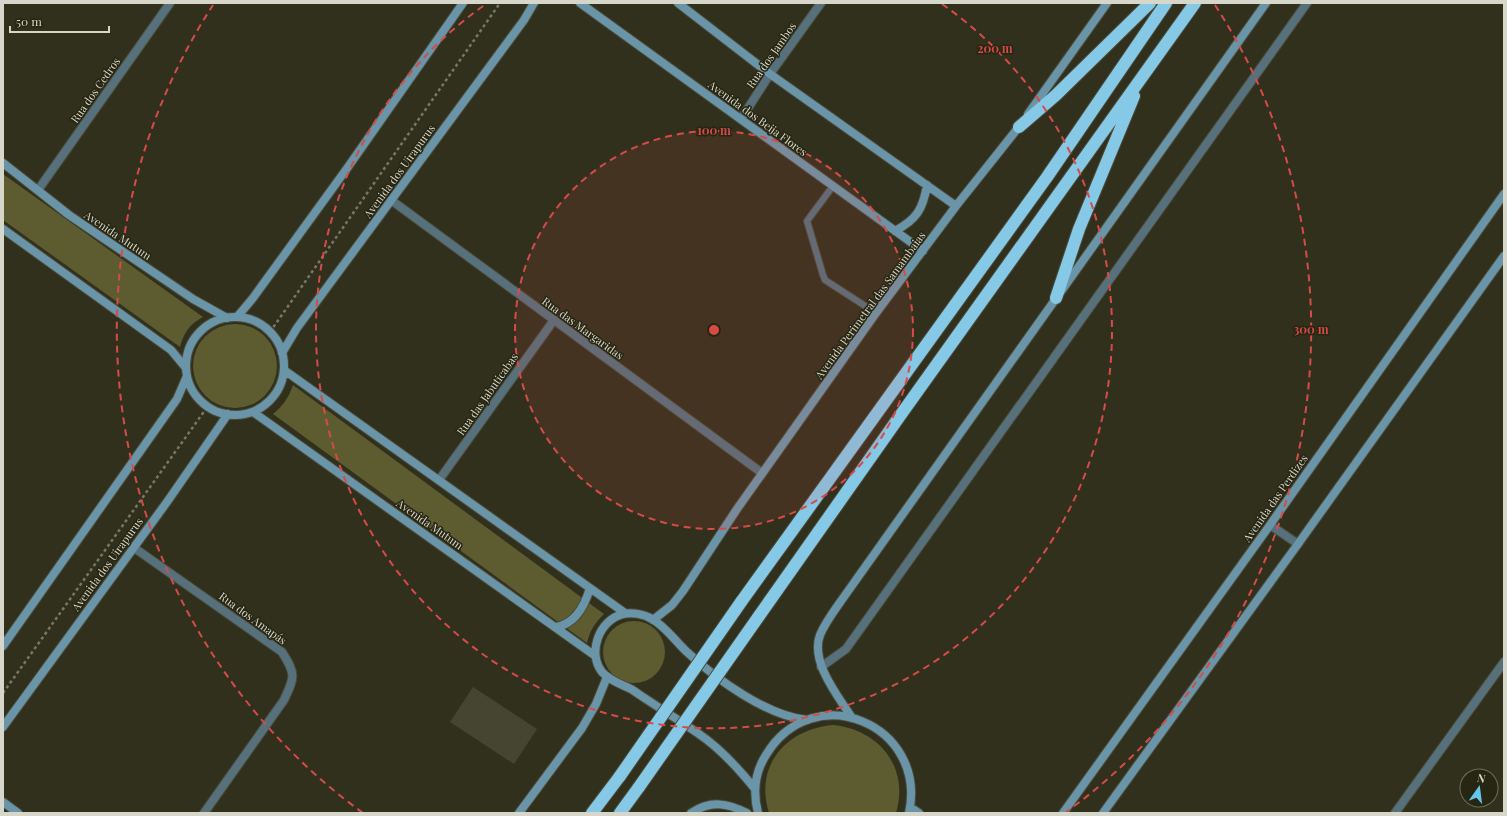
<svg xmlns="http://www.w3.org/2000/svg" width="1507" height="816" viewBox="0 0 1507 816" font-family="'Playfair Display',serif">
<style>
.green{fill:#5d5b30}
.building{fill:#464531}
.lines{fill:none;stroke-linecap:round;stroke-linejoin:round}
.lane-casing{stroke:#4b4b39;stroke-width:8}
.street-casing{stroke:#4b4b39;stroke-width:10}
.secondary-casing{stroke:#4b4b39;stroke-width:10}
.highway-casing{stroke:#4b4b39;stroke-width:14}
.path{stroke:#797868;stroke-width:2.5;stroke-dasharray:3 3;stroke-linecap:butt}
.lane{stroke:#56707c;stroke-width:6}
.street{stroke:#56707c;stroke-width:8}
.secondary{stroke:#6a94a7;stroke-width:8}
.highway{stroke:#86c9e7;stroke-width:12}
.highway-bridge-casing{stroke:#4b4b39;stroke-width:14;stroke-linecap:butt}
.highway-bridge{stroke:#86c9e7;stroke-width:12}
.ring{fill:none;stroke:#d64b48;stroke-width:2;stroke-dasharray:7 5}
.labels{text-anchor:middle;dominant-baseline:central;stroke-width:3;stroke-linejoin:round;paint-order:stroke}
.street-label{font-size:11px;fill:#d6d6ca;stroke:#272613}
.centre{fill:#d64b48;stroke:#272613;stroke-width:2}
.ring-label{font-size:12px;text-anchor:middle;font-weight:bold;fill:#d64b48;stroke:#272613;stroke-width:3;stroke-linejoin:round;paint-order:stroke}
</style>
<rect width="100%" height="100%" fill="#31301d"/>
<path class="green" d="M3,174L203,317C190,324 184,332 180,347L3,220Z
M193 366a42 42 0 1 1 84 0a42 42 0 1 1-84 0Z
M293,385L604,614C595,623 590,630 587,643L273,414C283,406 289,397 293,385Z
M603 652a31 31 0 1 1 62 0a31 31 0 1 1-62 0Z
M833,725C878,729 910,767 896,813H769C754,766 786,729 833,725Z"/>
<path class="building" d="M473,687L537,729L514,764L450,722Z"/>
<g class="lines">
<g class="lane-casing">
<path id="lane" d="M833,186L807,221L823,275L825,280L876,313"/>
</g>
<g class="street-casing">
<path id="street" d="M741,119L770,74L821,3
M38,190L170,3
M391,200L762,473
M439,480L554,320
M1270,525L1298,544
M133,547L282,652C296,674 295,677 284,700L204,813
M821,667L846,649L1307,3
M1395,813L1504,662"/>
</g>
<g class="secondary-casing">
<path id="secondary" d="M580,3L923,251
M678,3L770,74L956,206
M1028,114L1107,3
M3,163L69,215L193,299L227,318
M3,229L171,350L186,368
M895,231C917,219 923,209 927,185
M237,317L253,298L348,167L463,3
M186 366a49 49 0 1 1 98 0a49 49 0 1 1-98 0Z
M282,353L297,328L524,20L534,3
M284,370L625,613
M253,412L594,655
M653,620L672,605L683,591L737,509L876,313L956,206L1022,123
M556,627C575,624 585,605 590,588
M3,646L177,399L187,376
M852,718C838,696 810,662 820,635C825,623 834,611 841,601L1266,3
M3,727L167,502L228,414
M755,789C739,769 721,749 699,734C682,722 664,711 646,699C641,696 636,692 631,689C621,684 610,681 602,672C587,653 599,620 623,614C632,612 644,614 652,619C666,627 676,642 687,652C716,679 767,716 807,720
M3,802L18,813
M910,807L919,813
M519,813L582,728L596,704L607,677
M691,813C711,800 727,803 747,813
M758,813C753,793 755,772 766,755C813,677 928,724 909,813
M1063,813L1270,525L1504,194
M1103,813L1298,544L1504,256"/>
</g>
<g class="highway-casing">
<path id="highway" d="M1019,127L1056,95L1150,3
M1056,298L1079,229L1134,96
M741,602L1047,177L1166,3
M759,616L902,413L1195,3
M592,813L620,776
M620,813L639,787"/>
</g>
<path class="path" d="M270,332L500,3
M3,693L208,406"/>
<use href="#lane" class="lane"/>
<use href="#street" class="street"/>
<use href="#secondary" class="secondary"/>
<use href="#highway" class="highway"/>
<g class="highway-bridge-casing">
<path id="highway-bridge" d="M620,776L741,602
M639,787L759,616"/>
</g>
<use href="#highway-bridge" class="highway-bridge"/>
</g>
<circle cx="714" cy="330" r="199" fill="#d64b48" fill-opacity=".12"/>
<g class="ring">
<circle cx="714" cy="330" r="199"/>
<path d="M942 4A398 398 0 1 1 486 4"/>
<path d="M363 813A597 597 0 0 1 213 5M1215 5A597 597 0 0 1 1065 813"/>
</g>
<g class="labels">
<g class="street-label">
<text transform="translate(771 55) rotate(-55)">Rua dos Jambos</text>
<text transform="translate(95 90) rotate(-55)">Rua dos Cedros</text>
<text transform="translate(758 118) rotate(36)">Avenida dos Beija Flores</text>
<text transform="translate(399 171) rotate(-54)">Avenida dos Uirapurus</text>
<text transform="translate(118 235) rotate(34)">Avenida Mutum</text>
<text transform="translate(870 305) rotate(-54)">Avenida Perimetral das Samambaias</text>
<text transform="translate(583 328) rotate(36)">Rua das Margaridas</text>
<text transform="translate(487 394) rotate(-55)">Rua das Jabuticabas</text>
<text transform="translate(1275 498) rotate(-55)">Avenida das Perdizes</text>
<text transform="translate(430 524) rotate(35)">Avenida Mutum</text>
<text transform="translate(107 564) rotate(-54)">Avenida dos Uirapurus</text>
<text transform="translate(253 618) rotate(36)">Rua dos Amapás</text>
</g>
</g>
<circle cx="714" cy="330" r="6" class="centre"/>
<g class="ring-label">
<text x="995" y="53">200 m</text>
<text x="714" y="135">100 m</text>
<text x="1311" y="334">300 m</text>
</g>
<rect width="1507" height="816" fill="none" stroke="#d6d6ca" stroke-width="8"/>
<g transform="translate(1479 788) rotate(14)"><circle r="19" fill="#272613" stroke="#6d6c5c"/>
<path d="M0-3L7 15L0 10L-7 15Z" fill="#65c5ee"/>
<text y="-6" font-size="11" font-weight="bold" text-anchor="middle" fill="#d6d6ca">N</text>
</g>
<path d="M10 26v6h99v-6" fill="none" stroke="#d6d6ca" stroke-width="2"/>
<text x="16" y="26" font-size="12" fill="#d6d6ca" stroke="#272613" stroke-width="3" paint-order="stroke">50 m</text>
</svg>
